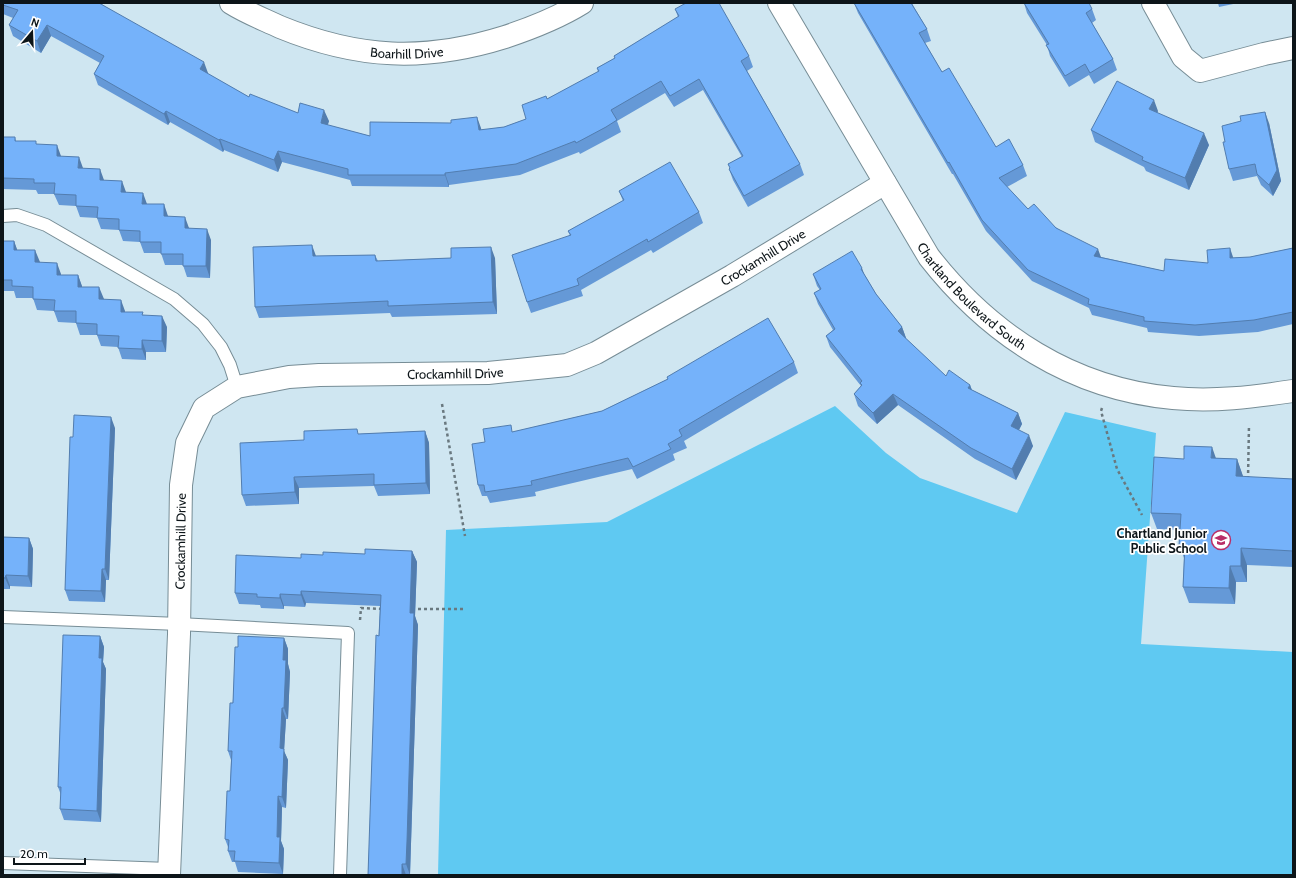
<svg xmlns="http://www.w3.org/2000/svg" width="1296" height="878" viewBox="0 0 1296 878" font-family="Cabin,sans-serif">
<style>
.green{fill:#5fc9f2}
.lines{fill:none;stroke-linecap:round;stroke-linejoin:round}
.lane-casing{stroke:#778d96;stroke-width:14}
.street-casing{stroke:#778d96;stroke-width:24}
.secondary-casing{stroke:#778d96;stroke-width:24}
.path{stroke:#69787f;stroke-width:2.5;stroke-dasharray:3 3;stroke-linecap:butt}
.lane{stroke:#fff;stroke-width:12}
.street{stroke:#fff;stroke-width:22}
.secondary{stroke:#fff;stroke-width:22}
.wall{fill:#6599d7}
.shaded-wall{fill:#527daf}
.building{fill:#75b2fa;stroke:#527daf}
.labels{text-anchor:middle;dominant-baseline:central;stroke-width:3.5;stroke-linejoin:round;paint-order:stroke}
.street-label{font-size:13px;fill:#0d1519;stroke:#fff}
.poi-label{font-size:13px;font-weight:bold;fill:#0d1519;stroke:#fff;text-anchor:end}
</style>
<rect width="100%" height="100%" fill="#cfe6f1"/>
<path class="green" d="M835,406L886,453L920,478L1017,513L1065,412L1156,433L1141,644L1293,652V875H438L446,530L607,522Z"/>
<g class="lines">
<g class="lane-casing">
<path id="lane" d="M3,216L17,215L46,225L174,299L203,324L221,347L230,365L237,387
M3,617L179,624L348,633L340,875
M3,863L169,869"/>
</g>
<g class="street-casing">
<g id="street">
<path d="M1153,3L1183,57L1200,71L1264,54L1293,48"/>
<path id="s1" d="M169,875L179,634L181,485L187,443L204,408L237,387L289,377L319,375L488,373L567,365L596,353L732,276L885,183"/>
</g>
</g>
<g class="secondary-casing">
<g id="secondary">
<path id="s2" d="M231,3C247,13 263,19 280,27C358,59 425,62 505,37C532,28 558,18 582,3"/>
<path id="s3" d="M779,3L929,257C990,335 1072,389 1173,398C1213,402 1253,397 1293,391"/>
</g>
</g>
<path class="path" d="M442,404L465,536
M1102,408L1101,411L1117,469L1142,515
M1248,479L1249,425
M412,609H466
M360,620L361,608L383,609"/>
<use href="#lane" class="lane"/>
<use href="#street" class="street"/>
<use href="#secondary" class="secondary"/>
</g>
<path class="wall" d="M3,3H100L208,73V74L249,97L298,113L329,121L327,125L370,136L481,128V130L504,127L526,119L547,99L598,72L597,68L615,58L614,56L678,17L675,9L749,56L753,67L747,71L800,164L804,175L748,207L733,180L729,169L730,168L728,164L742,157L703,90L674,107L665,93L617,121L621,132L610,138L580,154L579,152L520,175L449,185V187L352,186L350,180L282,162L278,172L224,150L223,152L170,122L168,125L98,85L94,74L100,63L51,36L41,53L13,36L9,25L13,18L3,14Z
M854,3H912L914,7L927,29L931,41L925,43L942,72L996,147L1023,165L1027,176L1007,187L1028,209L1101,257L1164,271L1233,258L1250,257L1293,248V324L1258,332L1199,336L1148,332L1147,328L1092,315L1089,308L1032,281L986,231L953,174H952L858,13Z
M1024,3L1092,9L1096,20L1092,23L1113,59L1117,70L1094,84L1089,75L1069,87L1050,56L1047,45L1027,13Z
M1218,3H1238L1219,7Z
M1158,111L1157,113L1209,145L1189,190L1146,171L1144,167L1095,142L1091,130Z
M1269,123L1281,181L1273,196L1261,185L1257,176L1233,181L1229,169Z
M3,137H15L16,141L37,144L61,157L211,240L210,278L187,277L183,265H165L161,253H144L140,242L123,241L119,230L101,229L97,218L80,217L76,206L59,205L54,194H38L36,190L3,189Z
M619,191L699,212L703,223L653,253L651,250L581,290L583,296L531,313L527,302L570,236L568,231L623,201Z
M3,241H14L17,250L61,274V275H78L82,287L125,311V312L144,315L167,327L166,352H146V360L122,359L118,347L101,346L97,335H80L76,323L58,322L54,311L37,310L33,298H16L14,291H3Z
M375,255L378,261L451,258H495L497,314L392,317L390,313L259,318L255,307L316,256Z
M813,274L866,277L876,294L902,327L906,338V339L946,376L970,385L972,390L1018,413L1022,424L1019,430L1033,446L1016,480L975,459L898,405L877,424L858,406L854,394L861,386L830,347L826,336L833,330L818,304L814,293L820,290L817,286Z
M794,362L798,373L684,441L687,448L673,454L675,460L637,479L632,469L535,492L536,496L490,503L487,496H482L478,485L485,442L513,432L602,411L668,379L667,377Z
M115,428L109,580H106L105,602L69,601L65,590L73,437Z
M425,431L429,443L430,494L378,496L374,486L299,488V504L246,506L242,495L304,440L359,434Z
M1216,458L1237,459L1243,477L1293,479V567L1247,565V582H1236L1235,604L1189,603L1183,587L1184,558L1179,545L1180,530L1157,529L1151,513L1184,459Z
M3,537L29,538L33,549L32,587L10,586V589H3Z
M412,551L417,562L415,616L418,625L410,875H368L380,606L306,603L305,607L284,606V609L261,608L260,605L239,604L235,593L301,558L323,555L365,554Z
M100,636L104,647L103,662L106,669L101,822L64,820L60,809L61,795L58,787Z
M284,638L288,649V664L290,672L288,719H286L284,751L288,760L286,808L282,807L281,841L284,849L283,874L238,872L235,862H232L228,851V847L225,839L230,791L231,760L228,751L238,647Z"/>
<path class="shaded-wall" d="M47,25L51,36L41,53L37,41Z
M204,62L208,73L204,81L200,69Z
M1154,100L1158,111L1153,121L1149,109Z
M324,110L329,121L325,135L321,123Z
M166,111L170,122L168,125L164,114Z
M1265,112L1269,123L1281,181L1273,196L1269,185Z
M477,117L481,128L483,141L479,130Z
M1204,133L1209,145L1189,190L1185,178Z
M220,139L224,150L223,152L219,140Z
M57,145L61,156V168L57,156Z
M278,151L282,162L278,172L274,160Z
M79,157L83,168H78Z
M100,169L104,180H100Z
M445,173L449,185V187L445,175Z
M122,181L126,192L125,203L121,192Z
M143,193L147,204H142Z
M164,204L168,216V227L164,216Z
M185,217L189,228H185Z
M207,229L211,240L210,278L206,266Z
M14,241L18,252L14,250Z
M312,245L316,256H313Z
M491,247L495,258L497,314L493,302Z
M1230,248L1234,260L1230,258Z
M1098,249L1102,260L1094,256Z
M35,250L40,262L39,273L35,262Z
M57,263L61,274V286L57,275Z
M862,268L866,279L861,269Z
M78,275L82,286V298L78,287Z
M99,287L104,299L103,310L99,299Z
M121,300L125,311V323L121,312Z
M162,316L167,327L166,352L162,341Z
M902,327L906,338L902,342L898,331Z
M142,340L146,352V360L142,349Z
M970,385L974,396L968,388Z
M893,394L898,405L877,424L873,413Z
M1018,413L1022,424L1015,437L1011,426Z
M111,417L115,428L109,580L105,569Z
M425,431L429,443L430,494L426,483Z
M1029,435L1033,446L1016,480L1012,469Z
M1212,447L1218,464L1211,458Z
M1237,459L1243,476L1242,493L1236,476Z
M294,477L299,488V504L295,492Z
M29,538L33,549L32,587L28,576Z
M1241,548L1247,565V582L1241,566Z
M412,551L417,562L415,616L418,625L410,875L406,864L410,613Z
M1230,566L1236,582L1235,604L1229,588Z
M102,569L106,580L105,602L101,591Z
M6,575L10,586V589L5,578Z
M301,591L306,603L305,607L301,595Z
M280,594L284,606V609L280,598Z
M100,636L104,647L103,662L106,669L101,822L97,811L99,658Z
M284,638L288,649V664L290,672L288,719L284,708L283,660Z
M282,708L286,719L284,751L288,760L286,808L282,797L280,748Z
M278,796L282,807L281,841L284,849L283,874L279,863L277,837Z
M402,864L406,875H402Z"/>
<path class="building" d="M3,3H99L204,62L200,69L249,97L250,94L298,113L300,103L324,110L321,123L370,136V122L451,123V120L477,117L479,130L504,127L526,119L522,105L546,96L547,99L599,71L597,68L615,58L614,56L679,16L675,9L686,3H719L749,56L741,61L800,164L744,196L729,169L730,168L728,164L743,156L699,79L670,96L661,81L611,110L617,120L606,127L576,143L575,141L516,164L445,173V175H348V169L278,151L274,160L220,139L219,140L166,111L164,114L94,74L104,56L47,25L37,41L9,25L18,10L3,5Z
M854,3H911L927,29L919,33L942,72L949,68L996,147L1009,139L1023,165L999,178L1028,209L1034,204L1056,228L1098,249L1094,256L1164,271L1165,259L1208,263L1207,250L1230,248V258L1250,257L1293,248V312L1254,320L1195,325L1144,321V317L1088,304L1089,299L1028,270L982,220L949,162L948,163Z
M1024,3H1089L1092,9L1086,13L1113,59L1090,73L1085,64L1065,76L1046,45L1049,44Z
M1117,81L1154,100L1149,109L1204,133L1185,178L1142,160L1143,157L1091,130Z
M1265,112L1277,170L1269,185L1257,174L1255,164L1229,169L1223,142H1225L1222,126L1241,121L1240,116Z
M3,137H15V141H36V144L57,145V156L79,157L78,168L100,169V180L122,181L121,192L143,193L142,204H164V216L185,217V228L207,229L206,266H183V254H161V242H140V231L119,230V219L97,218L98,207L76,206V195L54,194L55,183H34V179L3,178Z
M670,162L699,212L648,242L647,239L577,279L579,285L527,302L512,255L571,235L568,231L624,200L619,191Z
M3,241H14V250H35V262L57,263V275H78V287H99V299L121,300V312H143L142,315L162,316V341L142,340V349L118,348L119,336L97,335V324L76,323V311H54L55,300L33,299V287L12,286V280H3Z
M312,245L313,256L375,255L376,261L451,258V248L491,247L493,302L388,306V301L255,307L253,247Z
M852,251L862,268L861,269L876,294L902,327L898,331L946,376L949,370L970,385L968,388L1018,413L1011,426L1029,435L1012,469L971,448L893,394L873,413L854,394L862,385L860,383L862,381L826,336L835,329L814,293L821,289L813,274Z
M768,318L794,362L679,430L682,436L668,444L671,449L633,467L628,458L531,481L532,485L485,492L484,485H478L472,444L485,442L483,429L511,425L512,432L602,411L668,379L667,377Z
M74,415L111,417L105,569H102L101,591L65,590L70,437H73Z
M357,429L358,434L425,431L426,483L374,485V474L294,477L295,492L242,495L240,443L304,440V431Z
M1184,446L1212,447L1211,458L1237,459L1236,476L1293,479V551L1241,548V566H1230L1229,588L1183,587L1185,545H1179L1181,514L1151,513L1154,457L1184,459Z
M3,537L29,538L28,576L6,575L5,578H3Z
M365,549L412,551L410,613H414L407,841L406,864H402V875H368L376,635L379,636L381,595L301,591V595L280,594V598L257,597V594L235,593L236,555L301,558V554L323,555V552L365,554Z
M63,635L100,636L99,658H102L97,811L60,809L61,787H58Z
M238,636L284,638L283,660H286L284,708H282L280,748L284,749L282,797L278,796L277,837H280L279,863L234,861L235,851H228L229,840L225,839L227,791H230L232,751H228L230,703H233L235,647H238Z"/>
<defs>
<g id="school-ring" transform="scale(1)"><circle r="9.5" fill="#fff" stroke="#b92e67" stroke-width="1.5"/><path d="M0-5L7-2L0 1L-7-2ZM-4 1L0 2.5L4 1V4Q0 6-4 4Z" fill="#b92e67"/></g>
</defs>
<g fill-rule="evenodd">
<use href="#school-ring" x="1221" y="540"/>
</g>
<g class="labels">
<g class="street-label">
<text stroke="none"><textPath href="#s2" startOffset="185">Boarhill Drive</textPath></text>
<text stroke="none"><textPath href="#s1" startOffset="1066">Crockamhill Drive</textPath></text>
<text stroke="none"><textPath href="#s3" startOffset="353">Chartland Boulevard South</textPath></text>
<text stroke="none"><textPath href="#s1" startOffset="730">Crockamhill Drive</textPath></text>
<text stroke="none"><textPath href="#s1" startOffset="334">Crockamhill Drive</textPath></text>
</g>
<g class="poi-label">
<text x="1207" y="533">Chartland Junior<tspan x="1207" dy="15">Public School</tspan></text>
</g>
</g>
<rect width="1296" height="878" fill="none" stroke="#0d1519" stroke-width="8"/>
<g transform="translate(32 32) rotate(19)" stroke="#ffffff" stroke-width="3" paint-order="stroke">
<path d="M0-3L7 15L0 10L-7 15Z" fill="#0d1519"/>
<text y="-6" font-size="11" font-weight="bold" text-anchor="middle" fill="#0d1519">N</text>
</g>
<path d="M14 858v6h71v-6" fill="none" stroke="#0d1519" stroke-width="2"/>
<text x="20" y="858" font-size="12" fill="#0d1519" stroke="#ffffff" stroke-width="3" paint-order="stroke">20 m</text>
</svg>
